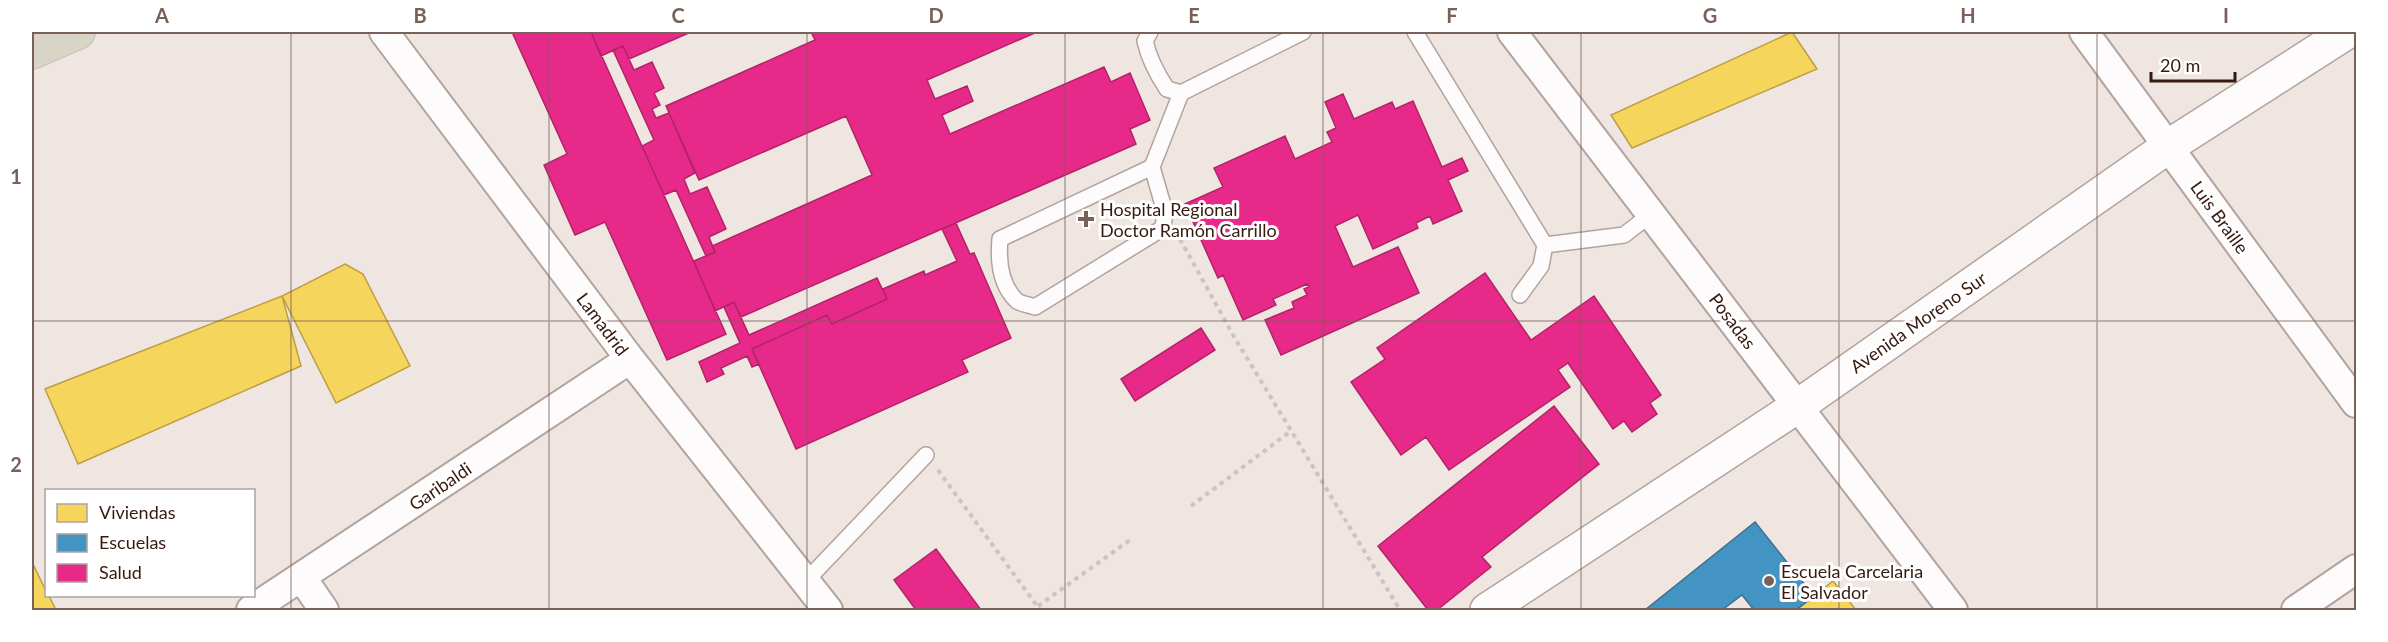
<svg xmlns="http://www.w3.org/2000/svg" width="2388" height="642" viewBox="0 0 2388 642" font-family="Lato,sans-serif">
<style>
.homes{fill:#f6d55c;stroke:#bd9d45;stroke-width:1.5}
.schools{fill:#4393c3;stroke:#3f6f8d;stroke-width:1.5}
.health{fill:#e7298a;stroke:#b22465;stroke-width:1.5}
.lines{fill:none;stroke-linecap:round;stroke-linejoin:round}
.service-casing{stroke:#b4a29c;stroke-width:18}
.minor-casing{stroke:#b4a29c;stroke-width:32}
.tertiary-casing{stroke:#b4a29c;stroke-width:36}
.trunk-casing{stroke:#cec4c0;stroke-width:36}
.path{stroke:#cbc4c1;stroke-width:4;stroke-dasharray:4.5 4.5;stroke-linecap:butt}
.service{stroke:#fdfbfb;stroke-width:15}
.minor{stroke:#fdfbfb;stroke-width:28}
.tertiary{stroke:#fdfbfb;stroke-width:33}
.trunk{stroke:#d8d4c6;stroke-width:33}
.grid{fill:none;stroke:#776159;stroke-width:1.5;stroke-opacity:0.55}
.poi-dot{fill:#776159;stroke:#fff;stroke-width:2}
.labels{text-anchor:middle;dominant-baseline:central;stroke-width:6;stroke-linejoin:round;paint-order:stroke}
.poi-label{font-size:18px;fill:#371a0f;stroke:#fff;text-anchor:start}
.street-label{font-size:18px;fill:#371a0f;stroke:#fff}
.neatline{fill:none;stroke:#776159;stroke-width:2}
.grid-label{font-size:20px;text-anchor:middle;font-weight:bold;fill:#776159}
</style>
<rect width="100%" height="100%" fill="#efe6e2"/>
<path class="homes" d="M1792,32L1817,69L1632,148L1611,115Z
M345,264L363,274L410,366L336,403L282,296Z
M282,296L301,366L78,464L45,389Z
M32,562L46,591V596H49L56,610H32Z
M1833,581L1856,610H1796L1814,596Z"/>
<path class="schools" d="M1755,522L1814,596L1796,610H1754L1742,595L1722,610H1645Z"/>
<path class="health" d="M512,32H591L726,334L667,360L605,222L575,235L544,165L567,154Z
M591,32H691L629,59L623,46L601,56Z
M811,32H1037L927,80L935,99L967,86L973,101L942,115L950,134L1104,67L1111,82L1130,73L1150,120L1130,129L1136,144L741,317L734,302L715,311L694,261L715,252L712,246L872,175L846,116L699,180L666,106L815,40Z
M623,46L634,70L652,62L664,88L654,93L660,105L652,109L656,118L669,113L695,173L684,179L690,194L707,187L726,229L709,237L715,252L706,256L676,190L664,195L642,146L654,140L613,50Z
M1343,94L1354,119L1392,102L1395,109L1413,101L1442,167L1462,158L1468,171L1448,180L1462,211L1433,224L1430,216L1416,223L1418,228L1373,249L1358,215L1335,226L1353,267L1398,247L1419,293L1281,355L1265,320L1294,308L1292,302L1307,295L1304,289L1309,287L1307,284L1273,299L1276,305L1243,320L1223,275L1218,278L1185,204L1223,187L1214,168L1285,136L1295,159L1332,142L1327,132L1336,128L1325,102Z
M956,223L970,254L974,253L1011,338L962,360L968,372L796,449L752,349L827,315L832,324L887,299L883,289L924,271L925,275L957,261L942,229Z
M1485,273L1531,340L1594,296L1661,395L1650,403L1657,414L1632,432L1624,421L1613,429L1568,363L1558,370L1570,387L1449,470L1426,437L1401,455L1351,382L1385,359L1377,348Z
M877,278L887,299L832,324L827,315L752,349L759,364L752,367L747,356L721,368L724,374L707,382L699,362L740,343L724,307L734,302L749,335Z
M1201,328L1215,350L1135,401L1121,379Z
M1554,406L1599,464L1482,557L1491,567L1437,610H1428L1378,546Z
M936,549L981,610H916L894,580Z"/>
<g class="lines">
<g class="service-casing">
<path id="service" d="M1150,32L1145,41C1149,59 1157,74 1167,89L1181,93L1303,32
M1415,32L1545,245L1541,266L1520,295
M1152,167L1000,239C998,260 1000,285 1017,301C1021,304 1030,305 1035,307L1163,228L1165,212L1152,167L1181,93
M1545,245L1624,235L1651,214
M806,581L926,455"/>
</g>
<g class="minor-casing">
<path id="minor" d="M384,32L630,359L828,610
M1512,32L1953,610
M2084,32L2356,403
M302,578L324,610
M251,610L630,359
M2296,610L2356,569"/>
</g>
<g class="tertiary-casing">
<path id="tertiary" d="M1487,610L1798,406L2169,146L2347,32"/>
</g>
<g class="trunk-casing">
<path id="trunk" d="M32,52L78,32"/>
</g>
<path class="path" d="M1180,239L1233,335L1400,610
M938,470L1040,610
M1191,506L1291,431
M1038,606L1130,540"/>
<use href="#service" class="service"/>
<use href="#minor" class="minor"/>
<use href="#tertiary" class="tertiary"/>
<use href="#trunk" class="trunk"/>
</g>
<path class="grid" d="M291,32V610M549,32V610M807,32V610M1065,32V610M1323,32V610M1581,32V610M1839,32V610M2097,32V610M32,321H2356"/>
<g class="poi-dot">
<path d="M1083 210h6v6h6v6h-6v6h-6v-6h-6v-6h6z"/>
<circle cx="1769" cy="581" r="6"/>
</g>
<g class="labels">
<g class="poi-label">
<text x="1100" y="209">Hospital Regional<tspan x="1100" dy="21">Doctor Ramón Carrillo</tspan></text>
<text x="1781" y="571">Escuela Carcelaria<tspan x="1781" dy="21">El Salvador</tspan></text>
</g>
<g class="street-label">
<text transform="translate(2220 217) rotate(54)">Luis Braille</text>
<text transform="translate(1733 321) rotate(53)">Posadas</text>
<text transform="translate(1918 322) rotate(-35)">Avenida Moreno Sur</text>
<text transform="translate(603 324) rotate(53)">Lamadrid</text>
<text transform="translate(440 486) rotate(-34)">Garibaldi</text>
</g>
</g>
<rect width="2388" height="642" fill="none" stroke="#ffffff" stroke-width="66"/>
<rect x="45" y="489" width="210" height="108" fill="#ffffff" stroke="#afa39f" stroke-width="1.5"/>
<rect x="57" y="504" width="30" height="18" fill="#f6d55c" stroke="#afa39f" stroke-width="1.5"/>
<text x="99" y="519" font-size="18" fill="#371a0f">Viviendas</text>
<rect x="57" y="534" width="30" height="18" fill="#4393c3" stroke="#afa39f" stroke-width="1.5"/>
<text x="99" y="549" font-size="18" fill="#371a0f">Escuelas</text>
<rect x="57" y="564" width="30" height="18" fill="#e7298a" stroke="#afa39f" stroke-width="1.5"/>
<text x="99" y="579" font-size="18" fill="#371a0f">Salud</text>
<path d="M2151 72v9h84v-9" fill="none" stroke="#371a0f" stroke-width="3"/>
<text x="2160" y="72" font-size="18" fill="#371a0f" stroke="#ffffff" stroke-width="4.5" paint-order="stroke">20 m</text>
<rect x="33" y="33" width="2322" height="576" class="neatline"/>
<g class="grid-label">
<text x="162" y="23">A</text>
<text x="420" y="23">B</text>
<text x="678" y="23">C</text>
<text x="936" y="23">D</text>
<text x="1194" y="23">E</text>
<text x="1452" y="23">F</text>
<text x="1710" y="23">G</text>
<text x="1968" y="23">H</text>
<text x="2226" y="23">I</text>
<text x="16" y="184">1</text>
<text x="16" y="472">2</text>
</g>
</svg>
